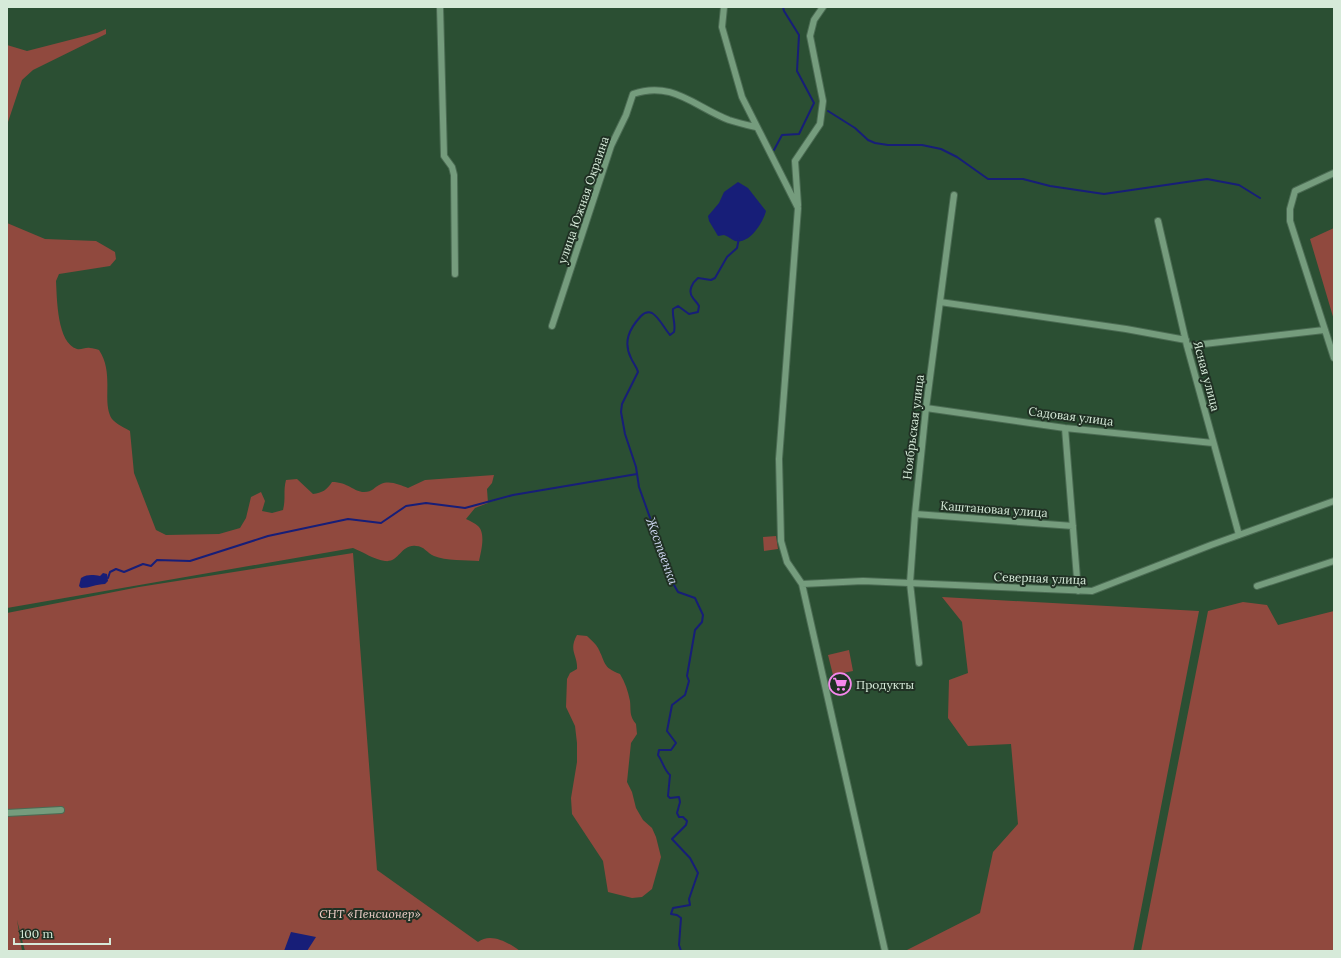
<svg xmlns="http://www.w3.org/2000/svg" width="1341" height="958" viewBox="0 0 1341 958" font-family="Lora,serif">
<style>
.green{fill:#90493e}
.water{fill:#171e78}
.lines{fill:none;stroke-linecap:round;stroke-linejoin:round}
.stream{stroke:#171e78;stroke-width:2}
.minor-casing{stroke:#4b6b53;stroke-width:8}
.minor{stroke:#759c7d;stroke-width:6}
.labels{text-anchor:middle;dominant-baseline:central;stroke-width:4;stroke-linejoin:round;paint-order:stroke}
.street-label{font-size:12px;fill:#d6ead9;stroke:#203124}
.poi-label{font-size:12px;fill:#d6ead9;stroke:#203124;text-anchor:start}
.park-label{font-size:12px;font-style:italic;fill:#efd0ca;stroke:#203124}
.water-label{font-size:13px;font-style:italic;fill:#ccd5ee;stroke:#203124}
</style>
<rect width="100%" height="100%" fill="#2b4f33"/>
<path class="green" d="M106,29V34L33,70L22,80L7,125V45L27,51L97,33Z
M7,223L45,239L96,241L115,252L116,259L110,266L59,274L56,281C57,299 57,343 77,349C81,350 86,347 90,348C93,348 96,349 99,350C115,374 101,402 112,419C116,424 125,428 130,431L134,473L156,530L166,535L219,534L240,528L246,518L251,497L261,492L265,501L262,511L272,513L283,510C286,498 283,491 286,480L297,479L313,494C322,493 327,490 332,482C348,482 354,492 364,492C373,492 374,487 381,484C390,480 400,485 408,488L425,480L494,475L492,483L487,489L488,503L475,508L466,519C470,521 475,523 478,526C486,533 481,552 479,561C467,560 445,561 434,556C427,553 424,546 416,546C401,544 399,563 385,561C375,560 363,552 353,548L7,608Z
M1334,228V320L1310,239Z
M776,536L778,549L764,551L763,537Z
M353,553L377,870L478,942C491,932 509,943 520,951H25L17,920L22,951H7V613L139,587Z
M942,597L1199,611L1133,951H905L980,913L993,852L1018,824L1011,744L968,746L948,718L949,680L968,673L962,622Z
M1243,602L1267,605L1278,625L1334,611V951H1141L1208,611Z
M577,635L587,636C591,640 596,644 598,648C606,663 602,667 620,674C625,682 628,691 630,701C631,710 629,716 636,724L637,734L631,743L627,782L632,792L636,808L643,820L652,828L656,837L661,857L652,889L642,897L632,898L608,892L603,861L572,814L571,798L577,762V743L575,726L566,707L567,679L570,673L577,669C578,655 568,651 577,635Z
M849,650L853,671L833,675L828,655Z"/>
<path class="water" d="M738,182L748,188L766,211C763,223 749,245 735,241C732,240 728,236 724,235L718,236L709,221L708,216L719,203L724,192Z
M103,573L107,574L108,581L105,584C96,584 90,588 81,588L79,586L81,578C88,574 93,575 100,576Z
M291,932L316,937L307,951H284Z"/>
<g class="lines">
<path class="stream" d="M828,111L855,128L868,140L875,143L888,145H922L941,149L957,157L988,179H1023L1050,186L1104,194L1207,179L1239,185L1260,198
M774,150L782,135L799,134L814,103L797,71L799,35L784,11L783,7
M108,578L110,572L116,569L124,572L143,564L151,566L157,560L190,561L268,536L348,519L381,523L406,506L426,503L465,508L513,495L637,474
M681,951L679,945L681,918L677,915L671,914L673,908L690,905L689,899L698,873L690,858L672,839L686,825L687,821L683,817H679L677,813L680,802L679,797L670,798L668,796L670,775C664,770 663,762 658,755L659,750H671L676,743L667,731L672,705L685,695L689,681L687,676L695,630L702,622L703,615L695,598L678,592L674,585L639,487L636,467L625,434L621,412L622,404L638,372C637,367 633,363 631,358C623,342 629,329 641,316C644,313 647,311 652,313C659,317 664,328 670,335L674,332C676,324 672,317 673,309L678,306L689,314L698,312L699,306C697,302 695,301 693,298C687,291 693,282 698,278L711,280L715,278L727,257L737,248L739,238"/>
<g class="minor-casing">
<path id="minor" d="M440,7L444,156L452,167L454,175L455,274
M724,7L722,27L742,97L798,208L779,459L781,541L787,562L802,584L885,951
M1334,173L1295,191L1290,209V221L1334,358
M798,205L795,161L820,124L823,101L810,36L814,20L823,7
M1158,221L1187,346L1239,535
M940,302L1126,329L1186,340
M552,326L611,146L626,115L633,94C672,80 695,107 729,120C738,123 747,125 756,127
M1187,346L1324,330
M926,408L1065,428L1213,443
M1065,428L1078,591
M915,514L1073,526
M802,584L863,581L1092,591L1211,545L1334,501
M1257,586L1334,561
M919,663L910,583L915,514L926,408L954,195
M7,813L61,810"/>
</g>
<use href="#minor" class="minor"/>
</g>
<defs>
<g id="supermarket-ring" transform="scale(1.15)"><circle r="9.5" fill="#203124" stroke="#f688ed" stroke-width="1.5"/><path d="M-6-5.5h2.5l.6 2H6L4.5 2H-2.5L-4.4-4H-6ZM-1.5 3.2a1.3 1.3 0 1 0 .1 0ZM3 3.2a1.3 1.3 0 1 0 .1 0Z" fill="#f688ed"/></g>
</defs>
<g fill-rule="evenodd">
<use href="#supermarket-ring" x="840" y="684"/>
</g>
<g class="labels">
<g class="street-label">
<text transform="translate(583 200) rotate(-71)">улица Южная Окраина</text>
<text transform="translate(1207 376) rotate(75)">Ясная улица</text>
<text transform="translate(1071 416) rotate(7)">Садовая улица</text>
<text transform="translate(913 427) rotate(-83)">Ноябрьская улица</text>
<text transform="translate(994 509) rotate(4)">Каштановая улица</text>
<text transform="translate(1040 578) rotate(2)">Северная улица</text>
</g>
<g class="poi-label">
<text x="856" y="684">Продукты</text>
</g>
<g class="park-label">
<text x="370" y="913">СНТ «Пенсионер»</text>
</g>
<g class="water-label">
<text transform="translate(662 551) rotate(70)">Жественка</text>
</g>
</g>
<rect width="1341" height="958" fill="none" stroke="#d6ead9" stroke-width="16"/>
<path d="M14 938v6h96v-6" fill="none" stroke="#d6ead9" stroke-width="2"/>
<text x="20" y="938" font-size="12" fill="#d6ead9" stroke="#203124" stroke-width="3" paint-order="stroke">100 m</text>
</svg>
